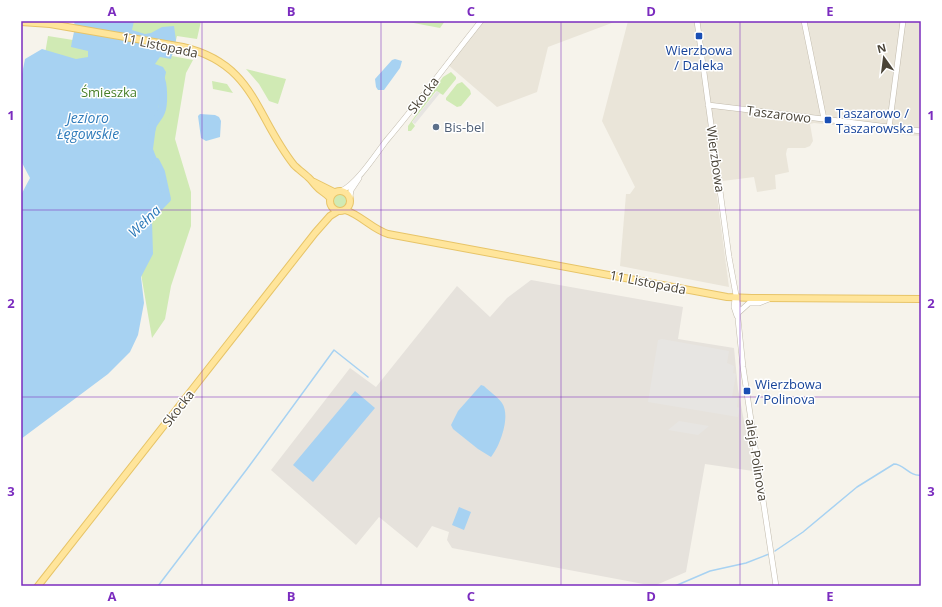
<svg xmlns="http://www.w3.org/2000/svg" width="942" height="607" viewBox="0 0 942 607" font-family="'Open Sans',sans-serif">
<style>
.residential{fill:#eae5d9}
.industrial{fill:#e6e2dc}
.green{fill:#d0eab4}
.parking{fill:#e7e5e2}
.water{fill:#a7d2f2}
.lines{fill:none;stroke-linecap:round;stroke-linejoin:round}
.stream{stroke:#a7d2f2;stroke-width:1.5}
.river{stroke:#a7d2f2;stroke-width:8}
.minor-casing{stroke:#c2bbad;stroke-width:6}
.major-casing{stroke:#e7c468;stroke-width:8}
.minor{stroke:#fff;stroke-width:5}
.major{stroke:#ffe59b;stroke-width:6}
.grid{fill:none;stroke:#7b2cbf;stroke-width:1;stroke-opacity:0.55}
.transit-dot{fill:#1a4fb4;stroke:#fff;stroke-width:1.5}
.service-dot{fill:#5c6f8a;stroke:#fff;stroke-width:1.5}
.labels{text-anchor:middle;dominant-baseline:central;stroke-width:3;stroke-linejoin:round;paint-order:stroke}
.street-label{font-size:13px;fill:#4a4438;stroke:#fff}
.transit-label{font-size:13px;fill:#164399;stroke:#fff;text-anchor:start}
.park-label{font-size:13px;fill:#477f29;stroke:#fff}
.service-label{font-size:13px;fill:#4e5e75;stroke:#fff;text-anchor:start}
.water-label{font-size:14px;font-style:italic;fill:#2e7bba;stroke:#fff}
.neatline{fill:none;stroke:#7b2cbf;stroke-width:1.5}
.grid-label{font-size:13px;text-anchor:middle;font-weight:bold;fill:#7b2cbf}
</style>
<rect width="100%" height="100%" fill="#f6f3eb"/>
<path class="residential" d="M481,21H617L548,47L537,92L497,107L447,64Z
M628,21H921V136L888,134L851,127L814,123L810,124L813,141L810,146L805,148H788L787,149L786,154L789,172L775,175L776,189L757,192L754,177L715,182L729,287L620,266L626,194H630L635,187L602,121Z"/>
<path class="industrial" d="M531,280L683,307L678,339L734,348L738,389L744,421L749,443L753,471L705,464L686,572L654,586L452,548L447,540L449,532L432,526L417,548L379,517L356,545L271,470L350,368L376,387L457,286L490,317L507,298Z"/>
<path class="green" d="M76,21H201L197,39L177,36L172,56L193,60L186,73L175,139L191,192V226L171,286L165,319L152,338L140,268L26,166L48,36L73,40Z
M403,21H445L440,28Z
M246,69L286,79L278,104L269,101L259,84Z
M451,72L456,77V79L443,95L436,91L412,122L415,126L411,131H408V126L443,77Z
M212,81L227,84L233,93L213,89Z
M462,82L470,90L471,94L461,106L457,107L446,100V98L457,84Z
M332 201a8 8 0 1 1 16 0a8 8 0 1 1-16 0Z"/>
<path class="parking" d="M437,91L440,93L415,124L412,122Z
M662,339L729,351L727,363L734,366L733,373L736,374L732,397L738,398L737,407L740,408L738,417L648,402L658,340Z
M679,421L709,426L698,435L668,430Z"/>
<path class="water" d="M74,21H134L132,30L145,34L151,33L162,27L174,26L176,40L171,59L160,57L155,64L163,67L166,72L159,104L153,149L158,162L168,203L152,221L153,254L141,277L144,303L138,335L130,352L108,374L21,439V195L30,178L21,161V79L25,59L42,49L76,59L88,57V51L71,47C72,38 76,30 74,21Z
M395,59L402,61L400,68L384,90H378L376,87L375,79L392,60Z
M200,114L215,115L219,117L221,121L220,137L206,141L201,138L198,116Z
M481,385L484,386C489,391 498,397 502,403C511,416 500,446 491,457L478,449L453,429L451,425L458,411Z
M355,391L375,408L313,482L293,465Z
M459,507L471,512L464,530L452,525Z"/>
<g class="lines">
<path class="stream" d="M775,551L803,532L857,487L894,464C904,464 910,477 921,475
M158,586L247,469L334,350L368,377
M675,586L710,571L746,563L769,554"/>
<path class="river" d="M152,128C153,122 159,118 161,112C164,105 164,84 160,77
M156,162L161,172L167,199L159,207"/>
<g class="minor-casing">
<path id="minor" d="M697,21L729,257L738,306V319L743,367L776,586
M804,21L824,119
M708,105L921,131
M889,128L903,21
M341,191C356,185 376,154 386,141C419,102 449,61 481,21
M350,197L351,190L359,178
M735,299L734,307L737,316
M738,313L749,303H759L769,299"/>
</g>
<g class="major-casing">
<path id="major" d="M21,22L50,24L183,47C255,64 255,116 294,165C299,170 305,174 310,179C312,181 314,184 316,186C320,191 326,193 330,198
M314,182L334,192
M330 201a10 10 0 1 1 20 0a10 10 0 1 1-20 0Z
M345,210C361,215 372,229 388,234L727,297L752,298L921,299
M38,586L315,233L330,216L338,211"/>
</g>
<use href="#minor" class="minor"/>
<use href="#major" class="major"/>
</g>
<path class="grid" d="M202,21V586M381,21V586M561,21V586M740,21V586M21,210H921M21,397H921"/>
<g class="transit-dot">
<rect x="695" y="32" width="8" height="8" rx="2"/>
<rect x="824" y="116" width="8" height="8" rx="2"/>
<rect x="743" y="387" width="8" height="8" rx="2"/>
</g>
<circle class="service-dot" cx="436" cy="127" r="4"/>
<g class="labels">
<g class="street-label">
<text transform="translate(160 45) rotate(12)">11 Listopada</text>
<text transform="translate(423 95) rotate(-53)">Skocka</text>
<text transform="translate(779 114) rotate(7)">Taszarowo</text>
<text transform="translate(716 159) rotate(82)">Wierzbowa</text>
<text transform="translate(648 282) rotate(11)">11 Listopada</text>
<text transform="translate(178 408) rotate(-52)">Skocka</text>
<text transform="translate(757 460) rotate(81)">aleja Polinova</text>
</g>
<g class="transit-label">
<text x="699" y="50" text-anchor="middle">Wierzbowa<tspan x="699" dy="15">/ Daleka</tspan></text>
<text x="836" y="113">Taszarowo /<tspan x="836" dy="15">Taszarowska</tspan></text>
<text x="755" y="384">Wierzbowa<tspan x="755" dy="15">/ Polinova</tspan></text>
</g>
<g class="park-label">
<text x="109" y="92">Śmieszka</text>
</g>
<g class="service-label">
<text x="444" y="127">Bis-bel</text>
</g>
<g class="water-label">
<text x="88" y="117">Jezioro<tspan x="88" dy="16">Łęgowskie</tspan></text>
<text transform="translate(144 221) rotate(-44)">Wełna</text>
</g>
</g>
<rect width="942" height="607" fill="none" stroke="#ffffff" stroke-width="44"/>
<g transform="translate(884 58) rotate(346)" stroke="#ffffff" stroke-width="3" paint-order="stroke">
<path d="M0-3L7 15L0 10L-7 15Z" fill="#4a4438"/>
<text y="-6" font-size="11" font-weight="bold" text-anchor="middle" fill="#4a4438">N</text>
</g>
<rect x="22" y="22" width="898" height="563" class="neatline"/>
<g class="grid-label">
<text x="112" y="16">A</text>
<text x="291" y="16">B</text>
<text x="471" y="16">C</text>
<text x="651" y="16">D</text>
<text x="830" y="16">E</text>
<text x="11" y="120">1</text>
<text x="931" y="120">1</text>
<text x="11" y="308">2</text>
<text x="931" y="308">2</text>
<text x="11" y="496">3</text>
<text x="931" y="496">3</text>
<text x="112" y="601">A</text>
<text x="291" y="601">B</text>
<text x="471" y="601">C</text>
<text x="651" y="601">D</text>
<text x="830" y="601">E</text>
</g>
</svg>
